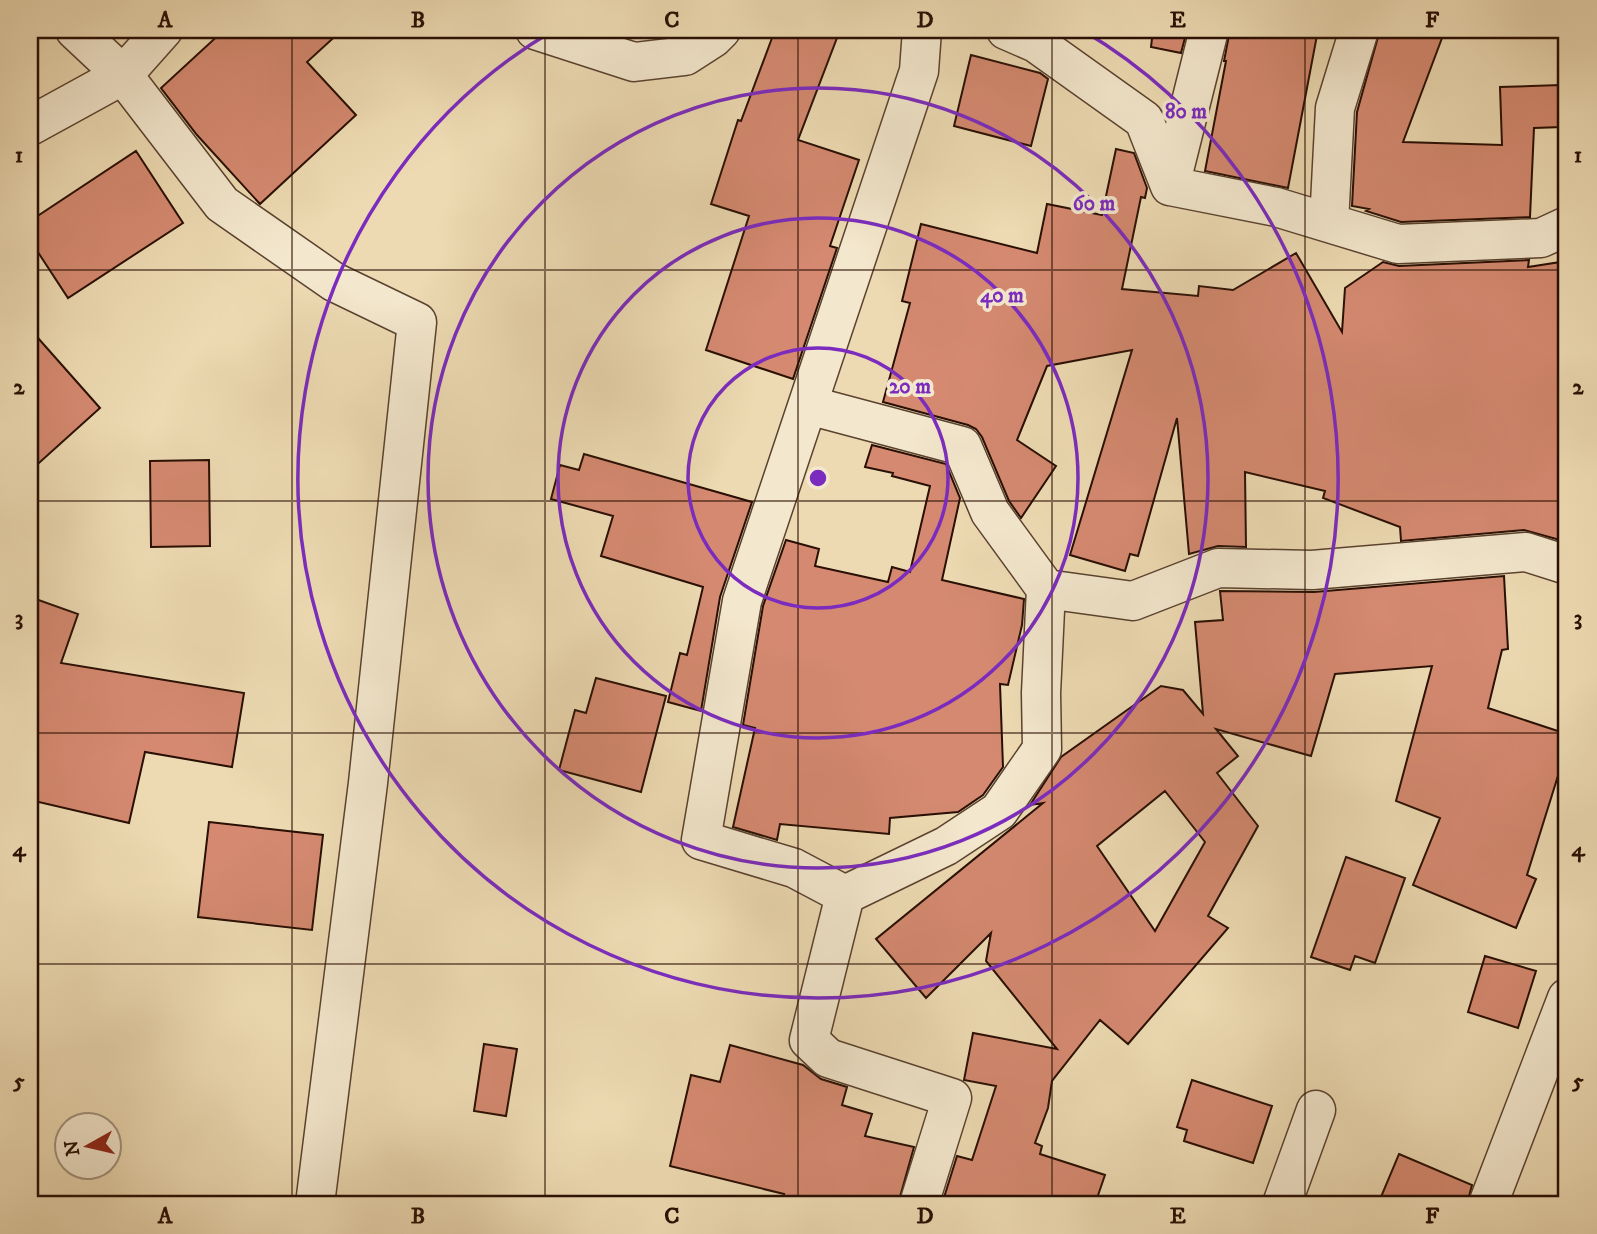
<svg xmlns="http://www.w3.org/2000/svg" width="1597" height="1234" viewBox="0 0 1597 1234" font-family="'IM FELL DW Pica',serif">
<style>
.building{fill:#d48970;stroke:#290f04;stroke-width:2;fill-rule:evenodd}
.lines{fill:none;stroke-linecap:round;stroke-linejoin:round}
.minor-casing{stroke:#5a4230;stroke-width:41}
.tertiary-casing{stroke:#5a4230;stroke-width:41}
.minor{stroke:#f3e7cd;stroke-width:38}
.tertiary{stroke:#f3e7cd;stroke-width:38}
.grid{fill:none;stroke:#290f04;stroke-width:2;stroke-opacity:0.55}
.ring{fill:none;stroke:#7b2cbf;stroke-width:3.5}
.centre{fill:#7b2cbf;stroke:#f3e7cd;stroke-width:3.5}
.ring-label{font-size:21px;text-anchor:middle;font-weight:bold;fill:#7b2cbf;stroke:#f3e7cd;stroke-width:7;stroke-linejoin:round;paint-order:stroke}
.neatline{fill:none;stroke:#290f04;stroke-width:2.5}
.grid-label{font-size:23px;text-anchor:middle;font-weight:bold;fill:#290f04}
</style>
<rect width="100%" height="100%" fill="#eddab2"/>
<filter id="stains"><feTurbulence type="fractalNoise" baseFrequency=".00286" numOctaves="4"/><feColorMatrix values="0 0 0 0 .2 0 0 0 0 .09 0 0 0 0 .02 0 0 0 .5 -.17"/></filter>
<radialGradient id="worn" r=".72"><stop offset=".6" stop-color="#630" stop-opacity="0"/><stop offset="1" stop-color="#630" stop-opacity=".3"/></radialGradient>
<path class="building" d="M224,30H342L307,62L356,115L260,204L197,135L161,88Z
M775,30H840L798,140L859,160L830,246L837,248L793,379L706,350L749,216L711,204L738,120L741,121Z
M1153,30H1187L1181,53L1151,47Z
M1230,30H1318L1288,188L1205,171L1226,61H1224Z
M1380,30H1445L1403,142L1502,145L1500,87L1560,85L1562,127L1534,128L1530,217L1401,222L1366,211L1369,209L1352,206L1357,112Z
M971,55L1040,73L1048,79L1031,146L954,126Z
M1116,149L1134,153L1147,188L1145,198L1141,197L1122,289L1198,296L1199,286L1233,290L1296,253L1342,332L1345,288L1383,262L1399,266L1529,260L1528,267L1567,261V542L1524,530L1401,541L1400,527L1323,498L1325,491L1245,472L1246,547L1218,546L1189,554L1177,418L1138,556L1130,554L1125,571L1070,555L1132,350L1047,366L1017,440L1056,466L1021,518L1009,501L982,437L976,429L968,425L883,402L910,303L902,301L921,224L1037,253L1047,204L1102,215Z
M136,151L183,223L68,298L30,240V221Z
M30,329L100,408L30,471Z
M872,445L946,464L960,498L942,580L1024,599L1022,625L1008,685L1000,684L1003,767L983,795L958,812L890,818L889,834L780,824L777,840L733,827L755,728L743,725L763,606L786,540L819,549L815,566L888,582L892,567L910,572L930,486L892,476L893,473L865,467Z
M584,454L752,502L720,597L701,711L668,702L680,653L687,655L703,587L601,556L613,516L551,499L560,465L579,470Z
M209,460L210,546L151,547L150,461Z
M1504,576L1508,649L1502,650L1488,708L1567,734V747L1527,875L1536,879L1516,928L1413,885L1440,818L1396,801L1432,666L1335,674L1311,756L1216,729L1238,756L1217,773L1258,826L1208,916L1228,928L1128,1044L1100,1020L1052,1081L1048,1108L1035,1143L1042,1146L1040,1154L1105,1175L1095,1204H942L957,1156L972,1160L996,1086L964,1080L973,1033L1057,1049L986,961L991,933L926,998L876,939L1043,803L1030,805L1061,757L1161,686L1183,690L1203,714L1195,622L1223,620L1220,591L1314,592ZM1165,791L1205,842L1155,931L1097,846Z
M30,597L78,614L61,663L244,693L232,767L145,752L129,823L30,800Z
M596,678L666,696L641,792L559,770L575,710L586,713Z
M209,822L323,835L312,930L198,917Z
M1346,857L1405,878L1375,963L1355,956L1350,970L1311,957Z
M1485,956L1536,971L1518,1028L1468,1012Z
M484,1044L517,1049L506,1116L474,1111Z
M730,1045L803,1065L821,1079L847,1087L842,1105L872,1114L865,1136L914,1147L898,1204H780L784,1194L670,1166L691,1075L720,1082Z
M1192,1080L1272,1106L1253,1163L1184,1141L1187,1130L1177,1127Z
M1399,1154L1472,1185L1467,1204H1378Z"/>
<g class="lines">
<g class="minor-casing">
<path id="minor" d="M75,30L123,75L222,204L334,282L417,322L368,783L315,1204
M535,30L634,62L685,56L713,38L721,30
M1006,30L1036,43L1144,120L1170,186L1276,207L1398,244L1541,238L1567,226
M1170,186L1209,30
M1329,223L1335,108L1359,30
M808,405L962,446L990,512L1046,589L1041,693L1042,749L999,811L946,846L845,895L794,868L701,840L742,601L919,71L922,30
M1046,589L1133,601L1218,568L1312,570L1526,552L1567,565
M845,895L809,1040L828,1058L952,1098L919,1204
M1282,1204L1316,1110
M1488,1204L1567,998"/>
</g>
<g class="tertiary-casing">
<path id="tertiary" d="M30,126L123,75L163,30"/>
</g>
<use href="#minor" class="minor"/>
<use href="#tertiary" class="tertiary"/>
</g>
<path class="grid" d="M292,30V1204M545,30V1204M798,30V1204M1052,30V1204M1305,30V1204M30,270H1567M30,501H1567M30,733H1567M30,964H1567"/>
<g class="ring">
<circle cx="818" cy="478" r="130"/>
<circle cx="818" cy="478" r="260"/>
<circle cx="818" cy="478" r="390"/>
<path d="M1082 30A520 520 0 1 1 554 30"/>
</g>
<circle cx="818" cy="478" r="10" class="centre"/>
<g class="ring-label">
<text x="1186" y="118">80 m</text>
<text x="1094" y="210">60 m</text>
<text x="1002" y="302">40 m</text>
<text x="910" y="393">20 m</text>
</g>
<rect width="1597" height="1234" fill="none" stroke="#eddab2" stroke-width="77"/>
<g transform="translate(88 1146) rotate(262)"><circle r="33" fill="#f3e7cd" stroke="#a2917d" stroke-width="2"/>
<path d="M0-5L12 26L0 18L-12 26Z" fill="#8f2418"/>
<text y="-10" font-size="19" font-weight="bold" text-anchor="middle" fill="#290f04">N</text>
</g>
<rect x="38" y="38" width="1520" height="1158" class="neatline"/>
<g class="grid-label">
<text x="165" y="27">A</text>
<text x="418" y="27">B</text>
<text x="672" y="27">C</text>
<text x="925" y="27">D</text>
<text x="1178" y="27">E</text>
<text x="1432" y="27">F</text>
<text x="19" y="162">1</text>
<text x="1578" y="162">1</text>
<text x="19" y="394">2</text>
<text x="1578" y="394">2</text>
<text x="19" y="625">3</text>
<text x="1578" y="625">3</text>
<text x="19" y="856">4</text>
<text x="1578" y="856">4</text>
<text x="19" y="1088">5</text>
<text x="1578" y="1088">5</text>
<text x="165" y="1223">A</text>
<text x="418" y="1223">B</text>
<text x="672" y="1223">C</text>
<text x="925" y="1223">D</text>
<text x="1178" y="1223">E</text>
<text x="1432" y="1223">F</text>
</g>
<rect width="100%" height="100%" filter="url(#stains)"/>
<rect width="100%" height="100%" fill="url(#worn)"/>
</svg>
